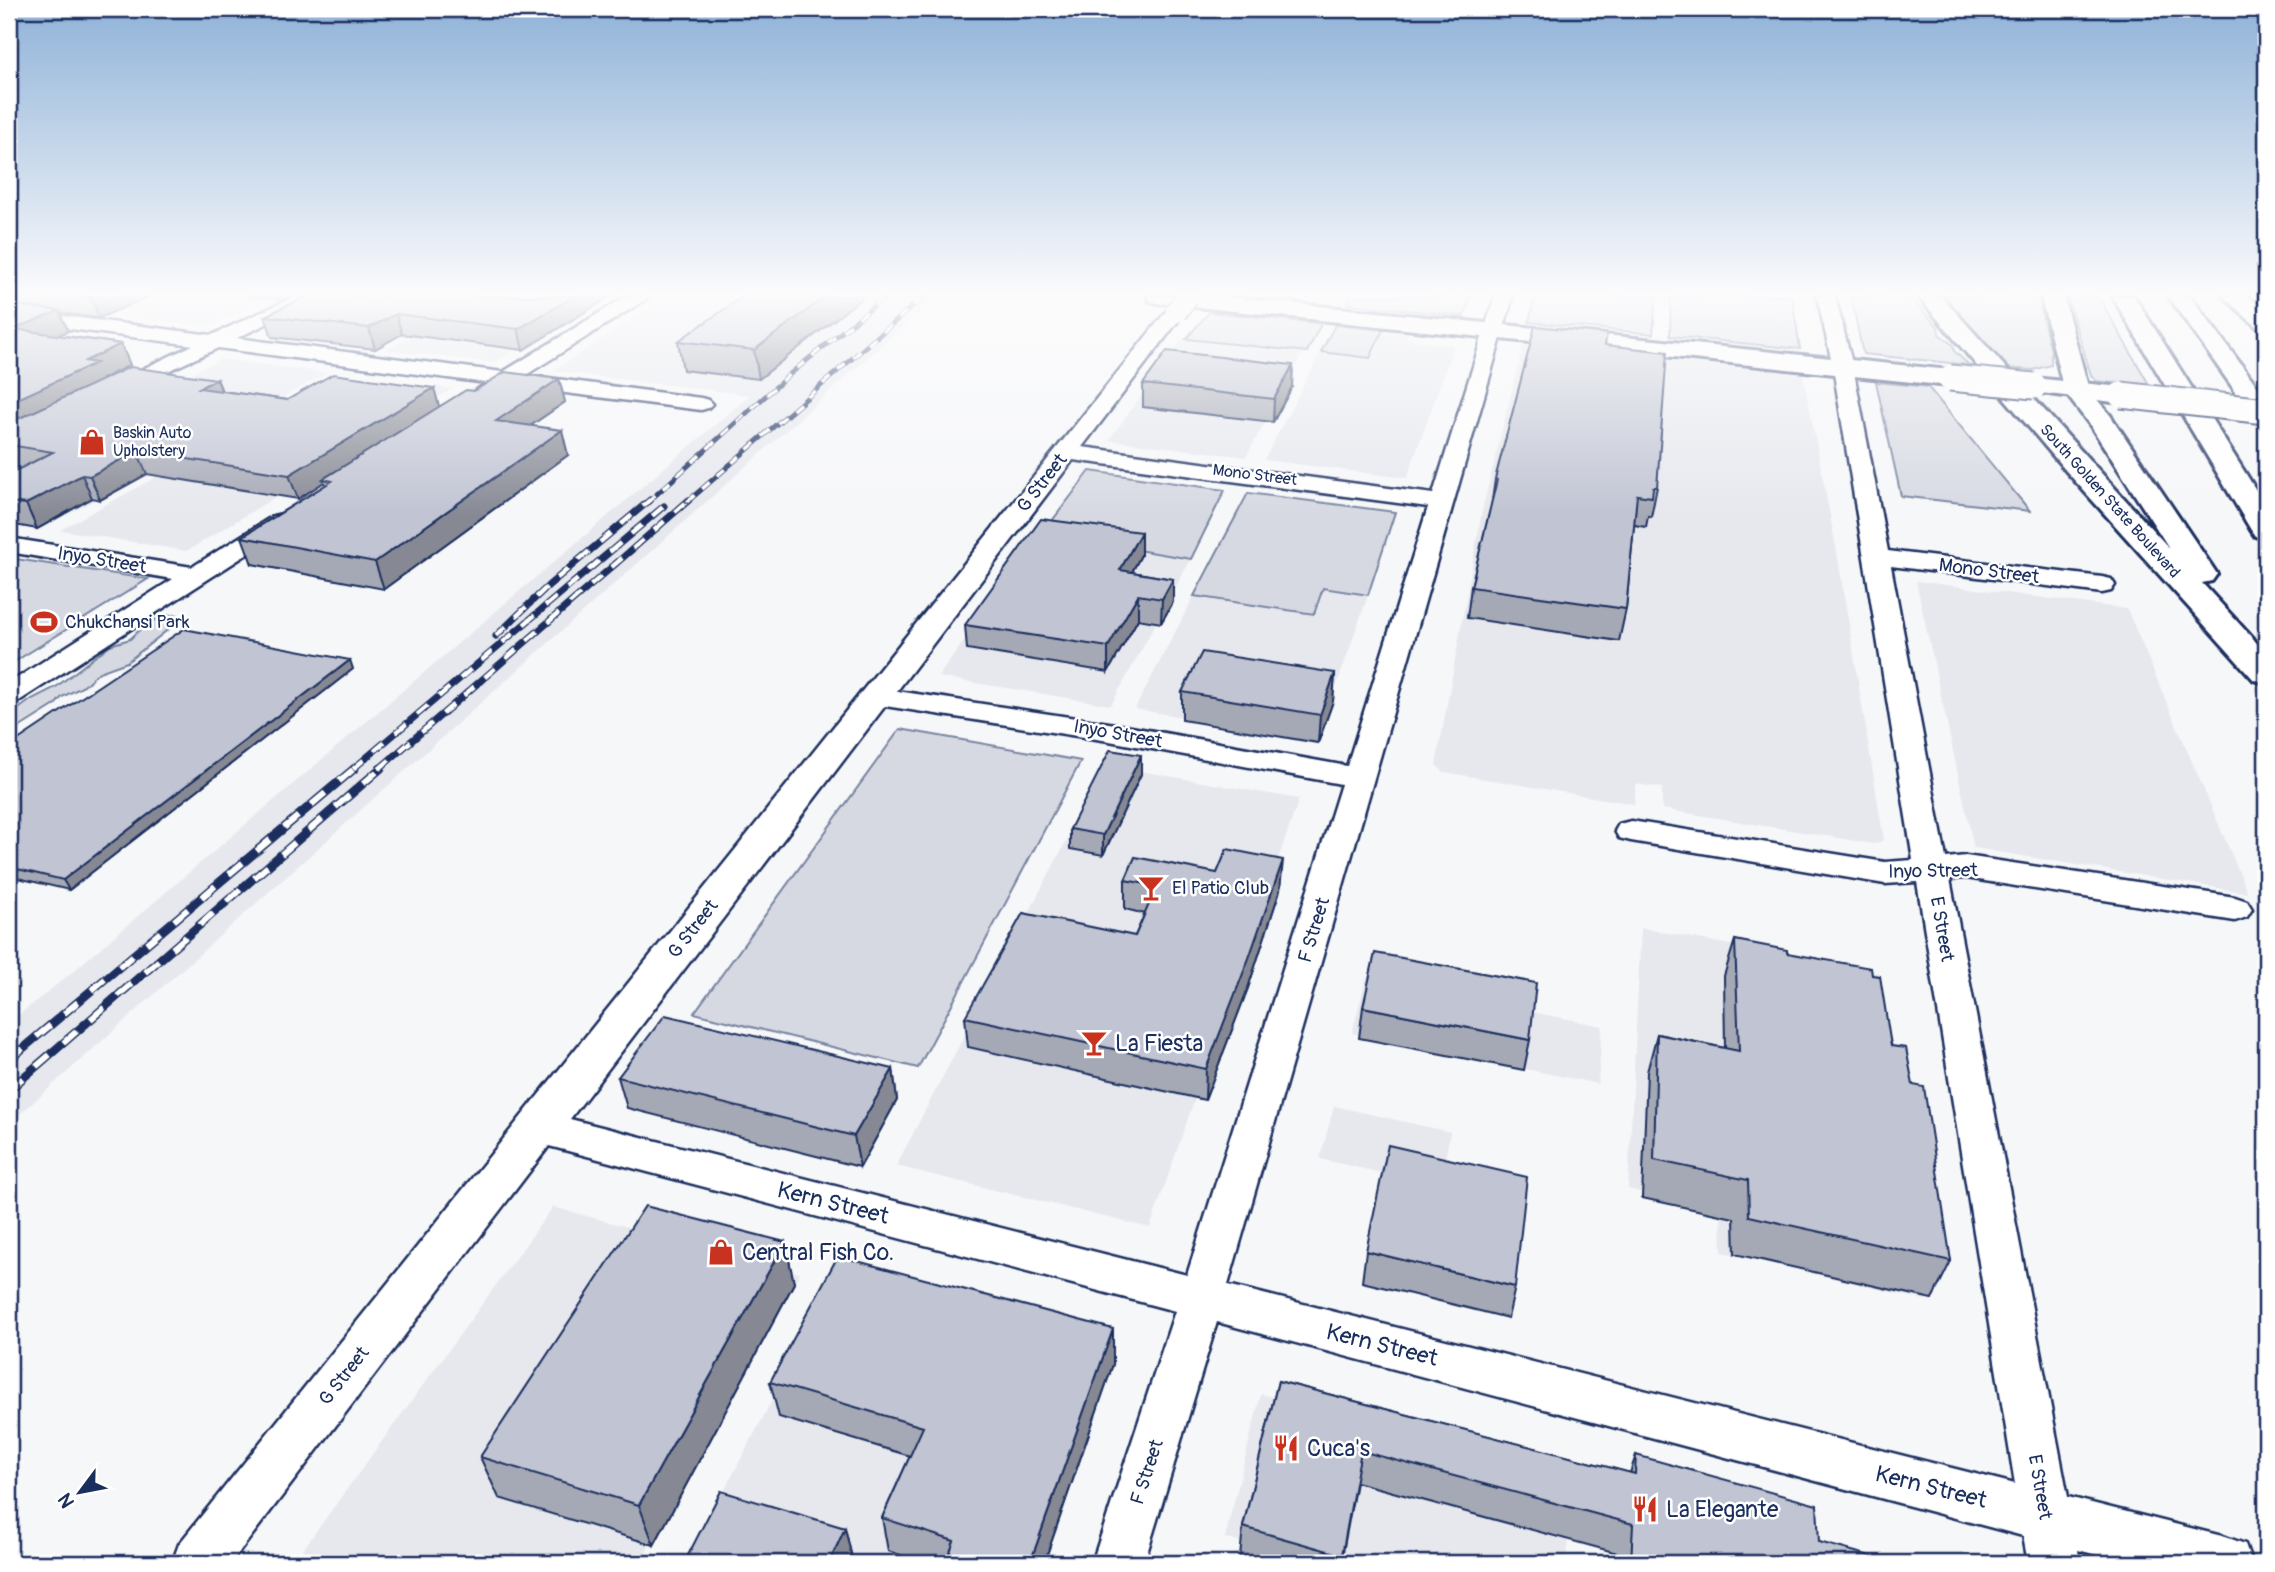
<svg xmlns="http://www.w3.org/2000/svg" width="2275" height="1572" viewBox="0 0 2275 1572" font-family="Pangolin,sans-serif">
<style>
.built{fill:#e6e8ee}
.green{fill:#d6d9e2;stroke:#7884a0;stroke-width:2}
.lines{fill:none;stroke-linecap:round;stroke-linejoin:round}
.minor-casing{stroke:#1b2f5e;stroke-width:5}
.major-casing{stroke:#1b2f5e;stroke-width:6}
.highway-casing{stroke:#1b2f5e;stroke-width:6}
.minor{fill:#fff;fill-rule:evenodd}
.major{fill:#fff;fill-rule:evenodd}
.highway{fill:#fff;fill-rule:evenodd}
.rail-far2-casing{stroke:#1b2f5e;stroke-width:5}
.rail-far1-casing{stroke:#1b2f5e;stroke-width:7}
.rail-casing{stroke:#1b2f5e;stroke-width:9}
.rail-far2{stroke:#fff;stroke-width:3.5;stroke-dasharray:10;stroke-linecap:butt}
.rail-far1{stroke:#fff;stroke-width:4.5;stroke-dasharray:14;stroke-linecap:butt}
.rail{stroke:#fff;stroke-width:6;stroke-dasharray:18;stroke-linecap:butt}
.minor-bridge-casing{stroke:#1b2f5e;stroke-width:24;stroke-linecap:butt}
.major-bridge-casing{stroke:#1b2f5e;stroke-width:29;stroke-linecap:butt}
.minor-bridge{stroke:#fff;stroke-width:21}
.major-bridge{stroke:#fff;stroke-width:25}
.wall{fill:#a5a9b5;stroke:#1b2f5e;stroke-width:2}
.shaded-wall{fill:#868994;stroke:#1b2f5e;stroke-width:2}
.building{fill:#c0c4d3;stroke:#1b2f5e;stroke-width:2}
.labels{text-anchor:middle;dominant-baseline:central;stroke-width:5;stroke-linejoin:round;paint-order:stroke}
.far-poi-label{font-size:16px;fill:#1b2f5e;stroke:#fff;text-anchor:start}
.far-street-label{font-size:16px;fill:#1b2f5e;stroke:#fff}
.street-label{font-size:19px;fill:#1b2f5e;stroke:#fff}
.poi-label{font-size:19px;fill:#1b2f5e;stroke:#fff;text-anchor:start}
.near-poi-label{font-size:23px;fill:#1b2f5e;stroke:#fff;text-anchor:start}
.near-street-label{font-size:23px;fill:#1b2f5e;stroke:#fff}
</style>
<rect width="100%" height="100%" fill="#f6f7f9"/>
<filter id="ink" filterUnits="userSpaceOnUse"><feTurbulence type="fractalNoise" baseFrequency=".0143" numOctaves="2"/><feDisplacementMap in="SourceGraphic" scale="14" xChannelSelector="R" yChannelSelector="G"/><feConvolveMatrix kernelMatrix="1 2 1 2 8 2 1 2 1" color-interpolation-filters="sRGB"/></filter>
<g filter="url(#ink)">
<path class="built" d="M163,296H275L207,327L116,316Z
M485,296H604L494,363L386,350Z
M669,296H937L9,1124V1023L70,974L750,395L553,371Z
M1383,330L1408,333L1406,340L1454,345L1407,478L1264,460L1321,352L1370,358Z
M1182,340L1303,353L1246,457L1109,440Z
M1523,345L1803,374L1838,558L1884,840L1874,844L1662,809V788L1636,784L1634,804L1444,772L1436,765L1482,511Z
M220,359L327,373L43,528L9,522V464Z
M341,375L452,389L187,551L60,530Z
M1042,534L1191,559L1111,705L938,677Z
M1916,581L2127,609L2248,893L1974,848Z
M1323,588L1368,595L1318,740L1135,709L1194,596L1313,614Z
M1106,765L1299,799L1150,1228L896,1166Z
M1641,928L1878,973L1925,1300L1722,1252L1721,1211L1628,1189Z
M1366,979L1602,1026L1598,1084L1352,1033Z
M1334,1106L1450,1132L1443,1172L1447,1188L1320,1159Z
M553,1207L800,1273L640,1563H293Z
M835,1281L1034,1563H686Z
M1261,1394L1572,1476L1566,1563H1313L1225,1538Z"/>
<path class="green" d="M1351,296H1471L1464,316L1347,304Z
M1535,296H1656L1653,334L1529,322Z
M1671,296H1792L1800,349L1670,336Z
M1851,296H1909L1938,327L1939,334L1953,345L1954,351L1969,365L1863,354Z
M1940,296H2037L2051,351V365L2033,370L2004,368Z
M2067,296H2098L2150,386L2096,381L2091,375Z
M1209,312L1321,324L1307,352L1186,339Z
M1335,325L1383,330L1370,358L1321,352Z
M1876,382L1928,387L2030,511L1901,496Z
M1090,471L1225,490L1191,559L1042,534Z
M1248,493L1395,512L1368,595L1323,588L1314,614L1194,596Z
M9,558L148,579L9,665Z
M166,615H179L180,620L127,662L99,672L84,686L62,697L55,705L9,734V716L32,699L56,687L110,645L130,639L146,624Z
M900,729L1081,761L918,1068L694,1013Z"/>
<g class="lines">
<g class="minor-casing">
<path id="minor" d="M296,296H319L316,300L237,338L503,372L627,296H648L645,300L526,375L701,398L708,400L712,404L708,408L701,410L510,386L479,402L472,400L469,396L486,383L218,348L116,395L109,393L106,389L109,385L193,345L9,321V309L212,335Z
M1495,296H1513L1228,1285L2015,1484L1917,882L1885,884L1631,841L1619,838L1615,831L1619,824L1631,821L1885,862L1913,860L1833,367L1817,296H1835L1853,367L1888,551L2102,577L2111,579L2115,585L2111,591L2102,593L1891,566L1946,858L1966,856L2235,897L2247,901L2252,909L2247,917L2235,921L1966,878L1950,879L2068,1497L2226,1537L2245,1544L2252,1563H2128L2078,1550L2080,1563H2028L2023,1536L1217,1322L1144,1563H1092L1175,1311L549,1146L231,1563H172L179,1544L1169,308H1183L1185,312L1082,447L1433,494ZM1073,460L1428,507L1347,766L1109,723L897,691ZM885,706L1109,741L1341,784L1187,1275L570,1119Z
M282,514L291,516L294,521L291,526L19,701L9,704V683L173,579L9,552V538L192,567L273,516Z"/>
</g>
<g class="major-casing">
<path id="major" d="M1147,296H1219L1950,370L1959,373L1963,378L1959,383L1950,386L1158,303L1150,301Z
M2034,378L2121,387L2130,390L2134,395L2130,400L2121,403L2025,391L2021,386L2025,381Z"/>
</g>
<g class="highway-casing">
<path id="highway" d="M1918,296H1941L2169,548L2090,425L2064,391L2041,296H2063L2089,390L2110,415L2217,574L2212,581L2202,583L2266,653V683L2254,680L2067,472Z
M2112,296H2134L2266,506V539L2255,536L2251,530Z
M2168,296H2190L2266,398V424L2257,422Z
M2223,296H2247L2266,311V330L2258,328Z"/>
</g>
<use href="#minor" class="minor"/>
<use href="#major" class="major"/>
<use href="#highway" class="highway"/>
<g class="rail-far2-casing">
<path id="rail-far2" d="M648,502L790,374L886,296
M687,502L924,296"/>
</g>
<g class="rail-far1-casing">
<path id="rail-far1" d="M496,636L549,585L650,500
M353,769L664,506
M379,769L689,500"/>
</g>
<g class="rail-casing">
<path id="rail" d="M9,1060L355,768
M9,1090L381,768"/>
</g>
<use href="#rail-far2" class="rail-far2"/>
<use href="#rail-far1" class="rail-far1"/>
<use href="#rail" class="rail"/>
<g class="minor-bridge-casing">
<path id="minor-bridge" d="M1176,312L1188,296"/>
</g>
<g class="major-bridge-casing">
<path id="major-bridge" d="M1950,378L2034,386
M2121,395L2266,411"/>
</g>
<use href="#minor-bridge" class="minor-bridge"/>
<use href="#major-bridge" class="major-bridge"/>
</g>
<path class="wall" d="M9,296H150L99,318L60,313L68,331L59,335L121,344L130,365L102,379L103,380L217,379L222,391L287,400L439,407L474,391L559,379L565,402L530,426L568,455L384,589L252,564L242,537L325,485L324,482L298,499L147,474L100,500L92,498L37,529L9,524V474L20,469L9,467Z
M245,296H291L282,300Z
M307,296H611L523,350L402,334L375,349L272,337L265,316Z
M863,297L759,379L683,370L678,341Z
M1605,345L1657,487L1651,517L1648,516L1646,527L1634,525L1626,609L1619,641L1467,618L1471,587L1491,508L1495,479Z
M1143,384L1292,387L1273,422L1143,407Z
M1141,532V555L1132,572L1173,579V602L1161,623L1138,619L1108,672L967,649L965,625Z
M353,669L69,890L9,876V746Z
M1335,673L1333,701L1318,743L1182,720V692Z
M1141,774L1103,855L1070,849V829Z
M1125,880L1280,890L1248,988L1205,1100L968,1047L965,1017L1135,936L1145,914L1125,909Z
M1735,940L1872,975L1951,1261L1932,1299L1735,1254L1734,1218L1642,1198L1647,1072L1657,1034L1725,1048L1724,976Z
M1363,1007L1530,1040L1524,1070L1359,1038Z
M893,1069L897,1100L860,1167L627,1108L618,1077Z
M785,1242L794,1283L654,1545L499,1498L480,1457Z
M1366,1251L1515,1287L1508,1318L1362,1282Z
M1113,1364L1044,1563H925L888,1551L882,1518L910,1456L779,1417L770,1382Z
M1278,1381L1630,1473L1636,1455L1819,1542L1874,1563H1621V1554L1356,1482L1341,1563H1261L1240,1557L1243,1527Z
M845,1528L852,1558L849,1563H684Z"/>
<path class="shaded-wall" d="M96,296H150L99,318L91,298Z
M280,296H291L282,300Z
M574,296H611L523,350L518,329Z
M826,296H863V297L759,379L754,350Z
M59,311L68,331L24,350L14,329Z
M396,314L402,334L375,349L369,328Z
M121,344L130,365L102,379L105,384L9,430V403L85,361Z
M1293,365L1292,387L1273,422L1274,399Z
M217,379L225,401L199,388Z
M559,379L565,402L502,445L496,421Z
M434,388L440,410L323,479L324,482L298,499L289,475Z
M562,430L568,455L384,589L375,562Z
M137,451L147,474L100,500L90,476Z
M82,475L92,498L37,529L26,504Z
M1141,532V555L1120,594V570Z
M1173,579V602L1161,623L1162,599Z
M1138,595V619L1108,672V647Z
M350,660L353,669L69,890L63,880Z
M1335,673L1333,701L1318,743L1320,715Z
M1141,755V774L1103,855V835Z
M1283,860L1280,890L1248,988L1205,1100L1206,1069Z
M893,1069L897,1100L860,1167L854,1136Z
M785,1242L794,1283L654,1545L639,1505Z
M1113,1329V1364L1044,1563H1030Z
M845,1528L852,1558L849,1563H829Z"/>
<path class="building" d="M72,296H96L91,298Z
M307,296H574L518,329L396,314L369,328L265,316Z
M744,296H826L754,350L678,341Z
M9,304L59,311L14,329L121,344L85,361L96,363L9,403Z
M1535,326L1607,334L1605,345L1667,352L1657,487H1653L1652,497L1637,495L1626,609L1471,587L1497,480L1495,479Z
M1167,351L1293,365L1274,399L1143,384Z
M130,367L217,379L199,388L287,400L333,374L434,388L289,475L137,451L90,476L82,475L26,504L9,502V474L53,452L9,445V423Z
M505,372L559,379L496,421L562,430L375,562L242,537L332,481L323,479L466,390L474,391Z
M1041,519L1141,532L1120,570L1173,579L1162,599L1138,595L1108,647L965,625Z
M184,629L350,660L63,880L9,867V746Z
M1202,652L1335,673L1320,715L1182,692Z
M1110,750L1141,755L1103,835L1070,829Z
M1227,849L1283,860L1249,958L1206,1069L965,1017L1023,913L1135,936L1157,886L1125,880L1135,857L1217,873Z
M1735,940L1787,950V953L1871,968L1872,975L1880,976L1891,1046L1906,1048L1913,1085L1924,1087L1951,1261L1749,1216L1748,1180L1654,1160L1657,1034L1739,1051Z
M1375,953L1536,983L1530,1040L1363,1007Z
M665,1015L893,1069L854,1136L618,1077Z
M1388,1145L1527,1177L1515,1287L1366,1251Z
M645,1206L785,1242L639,1505L480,1457Z
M838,1256L1113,1329L1030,1563H946L954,1541L882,1518L923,1427L770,1382Z
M1278,1381L1635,1474L1636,1455L1817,1505L1819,1542L1874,1557V1563H1631L1633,1524L1361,1451L1342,1555L1243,1527Z
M721,1491L845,1528L829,1563H821L804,1559L802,1563H684Z"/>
</g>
<linearGradient id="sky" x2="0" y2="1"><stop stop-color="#8fb2d8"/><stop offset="0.57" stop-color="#fbfbfc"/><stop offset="1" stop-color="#fbfbfc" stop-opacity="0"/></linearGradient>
<rect width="2275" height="516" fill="url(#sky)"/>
<defs>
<g id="shop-bare" transform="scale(2.1)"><path d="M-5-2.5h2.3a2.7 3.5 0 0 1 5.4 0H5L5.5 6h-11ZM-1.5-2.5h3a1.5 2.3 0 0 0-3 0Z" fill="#c8321e" stroke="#fff" stroke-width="2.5" paint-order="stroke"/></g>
<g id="stadium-bare" transform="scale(2.1)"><path d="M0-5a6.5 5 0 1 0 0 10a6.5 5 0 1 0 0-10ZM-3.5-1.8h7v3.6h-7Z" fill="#c8321e" stroke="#fff" stroke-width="2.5" paint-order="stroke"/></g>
<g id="bar-bare" transform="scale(2.1)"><path d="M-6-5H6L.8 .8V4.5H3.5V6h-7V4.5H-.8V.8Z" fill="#c8321e" stroke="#fff" stroke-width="2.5" paint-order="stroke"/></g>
<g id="restaurant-bare" transform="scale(2.1)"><path d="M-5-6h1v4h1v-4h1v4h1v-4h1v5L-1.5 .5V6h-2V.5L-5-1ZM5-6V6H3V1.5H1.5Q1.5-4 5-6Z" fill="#c8321e" stroke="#fff" stroke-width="2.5" paint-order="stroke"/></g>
</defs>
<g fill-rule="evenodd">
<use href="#shop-bare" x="92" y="442"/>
<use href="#stadium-bare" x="44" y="622"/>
<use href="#bar-bare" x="1151" y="888"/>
<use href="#bar-bare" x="1094" y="1043"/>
<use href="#shop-bare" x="721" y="1252"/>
<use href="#restaurant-bare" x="1286" y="1448"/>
<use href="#restaurant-bare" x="1645" y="1509"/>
</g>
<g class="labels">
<g class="far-poi-label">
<text x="113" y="433">Baskin Auto<tspan x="113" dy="18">Upholstery</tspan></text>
</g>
<g class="far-street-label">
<text transform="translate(1255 475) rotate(7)">Mono Street</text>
<text transform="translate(2110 501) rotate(48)">South Golden State Boulevard</text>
</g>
<g class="street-label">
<text transform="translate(1042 483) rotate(-52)">G Street</text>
<text transform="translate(102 560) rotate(9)">Inyo Street</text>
<text transform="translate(1989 571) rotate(7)">Mono Street</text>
<text transform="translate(1118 734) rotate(10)">Inyo Street</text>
<text transform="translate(1933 871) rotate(-1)">Inyo Street</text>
<text transform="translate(693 929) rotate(-52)">G Street</text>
<text transform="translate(1942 929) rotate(80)">E Street</text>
<text transform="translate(1314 930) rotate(-73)">F Street</text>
<text transform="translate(344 1376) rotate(-52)">G Street</text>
<text transform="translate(1147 1472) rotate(-72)">F Street</text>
<text transform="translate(2040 1487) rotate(80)">E Street</text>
</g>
<g class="poi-label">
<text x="65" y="622">Chukchansi Park</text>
<text x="1172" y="888">El Patio Club</text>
</g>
<g class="near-poi-label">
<text x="1115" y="1043">La Fiesta</text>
<text x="742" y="1252">Central Fish Co.</text>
<text x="1307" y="1448">Cuca's</text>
<text x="1666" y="1509">La Elegante</text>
</g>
<g class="near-street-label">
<text transform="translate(833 1203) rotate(14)">Kern Street</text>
<text transform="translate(1382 1345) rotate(14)">Kern Street</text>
<text transform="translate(1931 1487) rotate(14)">Kern Street</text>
</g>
</g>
<rect width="2275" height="1572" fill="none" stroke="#fff" stroke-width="35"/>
<rect x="18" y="18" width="2240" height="1537" fill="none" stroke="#1b2f5e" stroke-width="2.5" filter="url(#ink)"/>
<g transform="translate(80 1492) rotate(238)" stroke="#ffffff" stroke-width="5" paint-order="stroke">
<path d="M0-5L12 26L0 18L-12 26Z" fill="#1b2f5e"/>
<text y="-10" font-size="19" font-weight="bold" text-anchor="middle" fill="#1b2f5e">N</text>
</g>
</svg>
